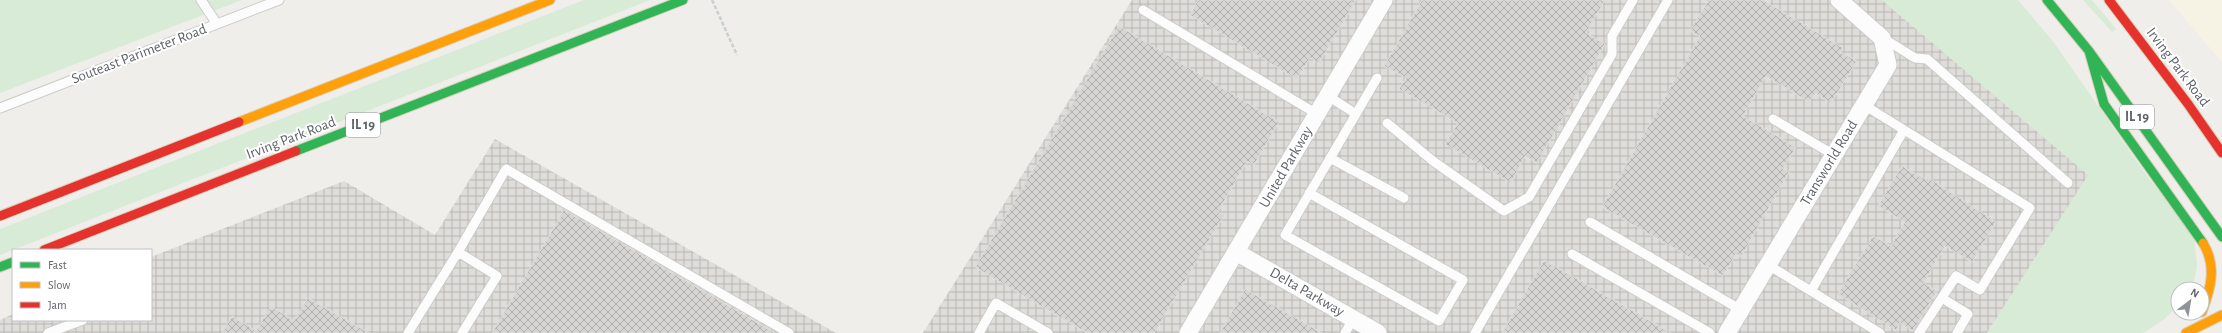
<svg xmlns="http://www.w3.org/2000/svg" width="2222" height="333" viewBox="0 0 2222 333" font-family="'Alegreya Sans',sans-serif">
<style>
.commercial{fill:#f7f3e4}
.industrial{fill:url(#industrial-grid)}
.green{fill:#d8ebd6}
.building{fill:url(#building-cross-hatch);stroke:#deddd9}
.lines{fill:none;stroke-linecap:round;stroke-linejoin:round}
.lane-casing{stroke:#cbcccc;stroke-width:11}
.street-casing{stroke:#cbcccc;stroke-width:19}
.fast-casing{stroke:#d7ceb8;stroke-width:11}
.slow-casing{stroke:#d7ceb8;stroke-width:11}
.jam-casing{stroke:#d7ceb8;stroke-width:11}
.path{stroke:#cacfcc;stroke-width:2.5;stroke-dasharray:4 2;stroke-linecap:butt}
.lane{stroke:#fdfcfc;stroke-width:9}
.street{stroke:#fdfcfc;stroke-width:17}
.fast{stroke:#30b455;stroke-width:9}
.slow{stroke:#ff9f0a;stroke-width:9}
.jam{stroke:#e5322d;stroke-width:9}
.labels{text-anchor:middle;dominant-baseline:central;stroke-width:4;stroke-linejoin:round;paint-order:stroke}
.shield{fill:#fff;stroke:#8f9295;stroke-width:1}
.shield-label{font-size:14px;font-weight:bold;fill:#5f6368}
.street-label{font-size:15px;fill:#5f6368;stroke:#fff}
</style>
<defs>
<pattern id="industrial-grid" width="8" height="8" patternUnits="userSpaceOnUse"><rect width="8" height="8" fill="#dfddda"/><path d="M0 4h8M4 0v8" fill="none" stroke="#b8b7b5"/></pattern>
<pattern id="building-cross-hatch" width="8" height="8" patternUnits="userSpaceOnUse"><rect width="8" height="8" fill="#d6d5d3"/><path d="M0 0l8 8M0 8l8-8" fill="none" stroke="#b1b0af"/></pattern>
</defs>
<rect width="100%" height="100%" fill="#efeeea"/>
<path class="commercial" d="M2169,0H2222V62Z"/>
<path class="industrial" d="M1132,0H1882L2089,175L1987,333H923Z
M495,139L836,333H0V320L13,314V320H151V257L344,181L435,235Z"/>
<path class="green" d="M0,0H242L0,93Z
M584,0H650L0,255V229Z
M1882,0H2018L2052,40L2147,176L2194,235L2197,267L2192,289H2178V306L2163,320L2143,333H1987L2088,175Z
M2083,0H2092L2116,29L2112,32Z"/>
<path class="building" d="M1198,0H1356L1319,63L1310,58L1297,79L1190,15Z
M1422,0H1605L1586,33L1605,44L1537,163L1525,156L1511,183L1445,144L1458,123L1399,89L1406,78L1384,66Z
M1709,0H1763L1843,48L1840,52L1857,61L1831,103L1815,93L1809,102L1766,76L1743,116L1796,147L1783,169L1789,172L1741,257L1736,254L1723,276L1602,207L1700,36L1690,31Z
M1119,26L1279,122L1254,165L1247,161L1218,212L1224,215L1154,333H1087L975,267Z
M1902,166L1928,181L1929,178L1996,222L1972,262L1945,246L1923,283L1937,291L1913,331L1900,323L1896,330L1838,294L1873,236L1891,246L1905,222L1878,206Z
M564,210L602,232L775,333H492Z
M1544,260L1671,333H1502Z
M1245,289L1322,333H1220Z
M308,298L369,333H222L232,316L256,331L271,306L294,321Z"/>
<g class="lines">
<g class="lane-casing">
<path id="lane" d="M201,0L217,24
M1143,10L1317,114
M1883,38L1915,58L1927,59L2068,183
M1864,105L2030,208L1980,290L1956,276L1919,333
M0,108L279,0
M1356,114L1377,78
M1773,119L1834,155
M1387,123L1433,161L1504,211L1529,197L1612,54V36L1633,0
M1330,158L1404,198
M1309,193L1463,280L1439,321L1285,235L1356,114L1328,96
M1590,222L1741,310
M458,252L506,169L789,333
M1572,254L1710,333
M1768,265L1880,333
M1811,291L1904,130
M1942,298L1968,314L1957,333
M48,333L83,320
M408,333L458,252L497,276L462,333
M979,333L996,303L1048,333
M1345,333L1353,319
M1475,333L1668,0"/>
</g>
<g class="street-casing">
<path id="street" d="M1236,252L1378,333
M1188,333L1384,0
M1727,333L1888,65L1882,38L1839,0"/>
</g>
<g class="fast-casing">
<path id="fast" d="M2047,0L2089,51L2222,237
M2089,51L2104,104L2203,243
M296,151L683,0
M0,267L13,262"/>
</g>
<g class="slow-casing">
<path id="slow" d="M239,122L550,0
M2202,312C2211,288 2217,266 2203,243
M2186,333L2222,315"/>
</g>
<g class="jam-casing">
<path id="jam" d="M2109,0L2188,104L2222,153
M0,216L239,122
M44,250L296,151"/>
</g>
<path class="path" d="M712,0L737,55"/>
<use href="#lane" class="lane"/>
<use href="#street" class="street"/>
<use href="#fast" class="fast"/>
<use href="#slow" class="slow"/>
<use href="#jam" class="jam"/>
</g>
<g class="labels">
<g class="shield">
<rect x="2120" y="105" width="34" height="24" rx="3"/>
<rect x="346" y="113" width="34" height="24" rx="3"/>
</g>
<g class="shield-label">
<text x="2137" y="117">IL 19</text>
<text x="363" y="125">IL 19</text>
</g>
<g class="street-label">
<text transform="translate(139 54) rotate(-21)">Souteast Parimeter Road</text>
<text transform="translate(2178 67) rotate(53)">Irving Park Road</text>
<text transform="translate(291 138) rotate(-21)">Irving Park Road</text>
<text transform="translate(1829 163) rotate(-59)">Transworld Road</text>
<text transform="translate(1286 167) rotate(-60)">United Parkway</text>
<text transform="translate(1307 292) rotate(30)">Delta Parkway</text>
</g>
</g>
<rect x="12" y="249" width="140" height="72" fill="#ffffff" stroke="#bfc1c3"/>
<rect x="20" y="262" width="20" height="6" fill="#30b455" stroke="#bfc1c3"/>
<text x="48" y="269" font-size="12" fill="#5f6368">Fast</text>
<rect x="20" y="282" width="20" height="6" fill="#ff9f0a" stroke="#bfc1c3"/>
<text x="48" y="289" font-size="12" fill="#5f6368">Slow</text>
<rect x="20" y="302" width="20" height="6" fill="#e5322d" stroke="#bfc1c3"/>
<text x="48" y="309" font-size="12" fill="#5f6368">Jam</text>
<g transform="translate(2190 301) rotate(31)"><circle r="19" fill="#ffffff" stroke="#bfc1c3"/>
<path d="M0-3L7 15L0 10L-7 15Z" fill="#919496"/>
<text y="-6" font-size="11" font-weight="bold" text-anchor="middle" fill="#5f6368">N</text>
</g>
</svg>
